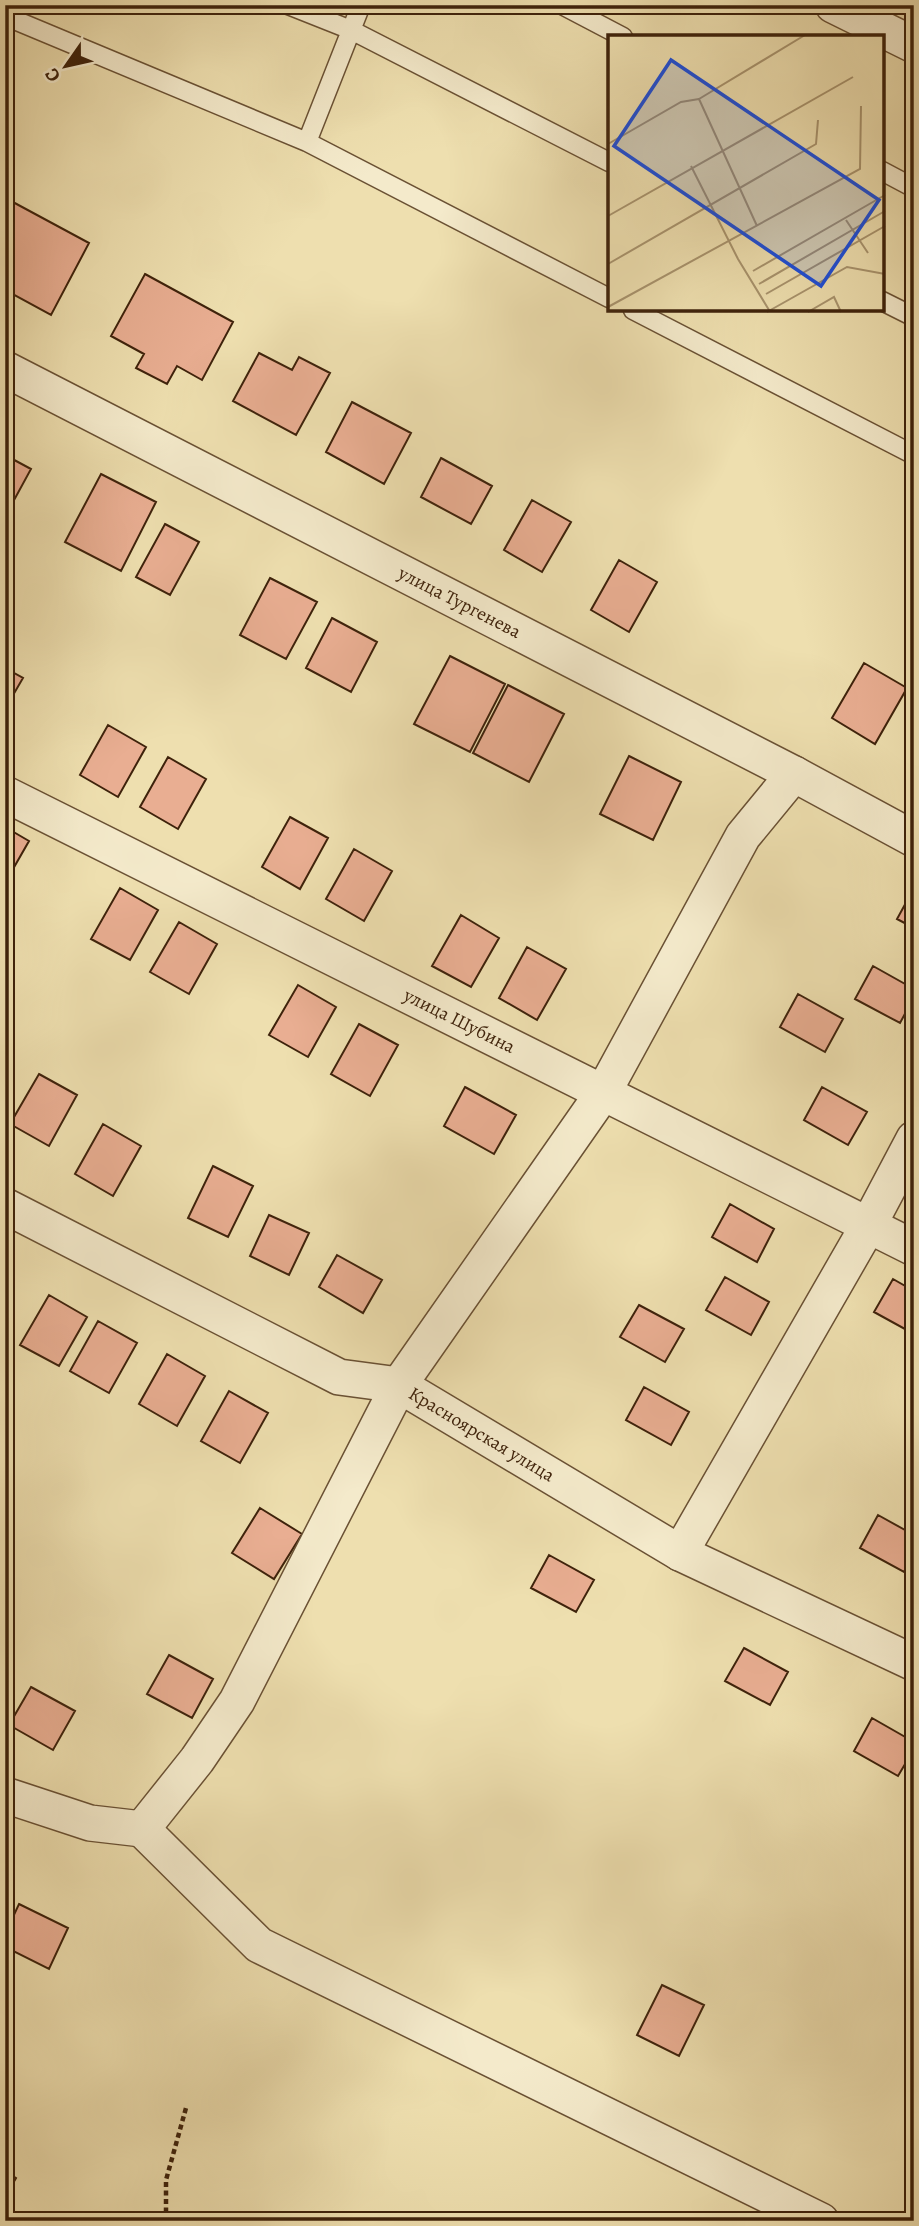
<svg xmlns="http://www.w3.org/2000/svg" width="919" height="2226" viewBox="0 0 919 2226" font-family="Alegreya,serif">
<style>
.building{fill:#e9ae92;stroke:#3e220b;stroke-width:2}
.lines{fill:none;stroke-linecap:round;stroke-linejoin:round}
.service-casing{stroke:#6a5134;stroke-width:21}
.minor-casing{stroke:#6a5134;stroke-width:38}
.path{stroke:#3e220b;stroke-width:4.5;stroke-dasharray:5 3.5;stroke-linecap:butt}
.service{stroke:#f4eacb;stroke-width:18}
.minor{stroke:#f4eacb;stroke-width:35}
.labels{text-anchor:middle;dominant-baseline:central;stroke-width:5;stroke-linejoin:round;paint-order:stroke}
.street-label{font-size:19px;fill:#3e220b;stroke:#f4eacb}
.inset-road{fill:none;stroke:#a8936d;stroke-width:2}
.view{fill:#1d4ed8;fill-opacity:0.15;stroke:#1d4ed8;stroke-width:3.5}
.inset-edge{fill:none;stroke:#3e220b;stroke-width:3.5}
</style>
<rect width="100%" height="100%" fill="#eedfaf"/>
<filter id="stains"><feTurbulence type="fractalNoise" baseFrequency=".00286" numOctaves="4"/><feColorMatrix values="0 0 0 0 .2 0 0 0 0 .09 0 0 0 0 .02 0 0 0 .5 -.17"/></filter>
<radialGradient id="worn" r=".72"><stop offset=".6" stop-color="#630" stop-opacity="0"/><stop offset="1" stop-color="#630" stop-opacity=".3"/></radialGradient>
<path class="building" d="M11,201L89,243L51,315L5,290V211Z
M145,274L233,322L202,380L177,366L167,384L136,368L144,354L111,336Z
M259,353L292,370L299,357L330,373L296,435L233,401Z
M352,402L411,433L384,484L326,452Z
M5,455L31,469L7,513L5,511Z
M441,458L492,486L471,524L421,497Z
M101,474L156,502L121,571L65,542Z
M532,500L571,522L542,572L504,550Z
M165,524L199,542L170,595L136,577Z
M619,560L657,582L629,632L591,610Z
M270,578L317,602L286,659L240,635Z
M332,618L377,642L351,692L306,668Z
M450,656L505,684L470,752L414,724Z
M864,663L907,688L875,744L832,718Z
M5,668L23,678L5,709Z
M508,685L564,714L529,782L473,753Z
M108,725L146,747L118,797L80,775Z
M629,756L681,782L653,840L600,814Z
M168,757L206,779L178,829L140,807Z
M290,817L328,838L300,889L262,867Z
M5,827L29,841L5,883Z
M354,849L392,871L364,921L326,899Z
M120,888L158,910L130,960L91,939Z
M914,888V928L897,919Z
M461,915L499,938L471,987L432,966Z
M179,922L217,944L189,994L150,972Z
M527,947L566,969L537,1020L499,998Z
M873,966L914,989V997L900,1023L855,999Z
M298,985L336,1007L308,1057L269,1035Z
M798,994L843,1019L825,1052L780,1027Z
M359,1024L398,1045L370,1096L331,1074Z
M39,1074L77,1095L49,1146L10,1124Z
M465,1087L516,1115L494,1154L444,1126Z
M822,1087L867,1112L848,1145L804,1120Z
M103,1124L141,1146L113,1196L75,1174Z
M213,1166L253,1186L228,1237L188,1218Z
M730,1204L774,1229L757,1262L712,1237Z
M269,1215L309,1233L289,1275L250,1256Z
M337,1255L382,1280L363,1313L319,1287Z
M725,1277L769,1302L751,1335L706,1310Z
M893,1279L914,1291V1334L874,1312Z
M49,1295L87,1317L59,1366L20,1345Z
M639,1305L684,1329L665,1362L620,1337Z
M98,1321L137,1343L109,1393L70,1371Z
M167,1354L205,1376L177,1426L139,1404Z
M644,1387L689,1412L671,1445L626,1420Z
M229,1391L268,1413L240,1463L201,1441Z
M260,1508L302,1534L274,1579L232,1553Z
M878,1515L914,1535V1556L904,1572L860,1548Z
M549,1555L594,1580L576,1612L531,1588Z
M744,1648L788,1672L770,1705L725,1681Z
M169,1655L213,1679L192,1718L147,1694Z
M31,1687L75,1711L53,1750L9,1725Z
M872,1718L914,1742V1749L898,1776L854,1751Z
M19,1904L68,1928L49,1969L5,1947V1934Z
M662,1985L704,2005L679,2056L637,2035Z
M5,2171L16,2178L5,2197Z"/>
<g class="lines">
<g class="service-casing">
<path id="service" d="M288,5L351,30L609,162
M562,5L623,37
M5,16L307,142L609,298
M307,142L361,5
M882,171L914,188
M882,301L914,317
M633,310L914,455"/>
</g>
<g class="minor-casing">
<g id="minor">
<path d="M833,5L914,45"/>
<path id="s1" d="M5,369L794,774L914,839"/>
<path id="s2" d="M5,794L914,1248"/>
<path id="s3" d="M5,1206L339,1377L399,1385L680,1553L914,1663"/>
<path d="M680,1553L868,1226L914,1139"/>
<path d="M5,1795L90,1823L142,1829"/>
<path d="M142,1829L197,1760L237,1701L399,1385L603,1093L743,836L794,774"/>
<path d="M142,1829L259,1945L821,2221"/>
</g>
</g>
<path class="path" d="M166,2221V2180L186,2108"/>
<use href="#service" class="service"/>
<use href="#minor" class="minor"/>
</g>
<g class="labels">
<g class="street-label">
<text stroke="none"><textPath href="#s1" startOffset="511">улица Тургенева</textPath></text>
<text stroke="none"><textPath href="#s2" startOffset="508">улица Шубина</textPath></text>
<text stroke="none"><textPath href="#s3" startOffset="532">Красноярская улица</textPath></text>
</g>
</g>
<g transform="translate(608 35)">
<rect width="276" height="276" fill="#eedfaf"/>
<path class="inset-road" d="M91,64L149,191M91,64L197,0M0,109L73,67L91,64M83,131L130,224L161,275M0,181L245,42M238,185L260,218M0,229L208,109L210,85M145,236L277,160M151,249L277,176M158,259L277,191M0,272L252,134L253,71M159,277L239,232L277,239M200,277L226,262L233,277"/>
<path class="view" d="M63,25L271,165L213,251L6,111Z"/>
<rect width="276" height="276" class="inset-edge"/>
</g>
<rect width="919" height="2226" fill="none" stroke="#eedfaf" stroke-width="28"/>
<rect x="7" y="7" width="905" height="2212" fill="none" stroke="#3e220b" stroke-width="3.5"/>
<rect x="14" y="14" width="891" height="2198" fill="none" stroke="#3e220b" stroke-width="2"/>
<g transform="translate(66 66) rotate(236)" stroke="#f4eacb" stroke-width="5" paint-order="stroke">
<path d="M0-5L12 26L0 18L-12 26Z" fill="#3e220b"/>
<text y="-10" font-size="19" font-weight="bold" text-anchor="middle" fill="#3e220b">С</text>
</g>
<rect width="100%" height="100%" filter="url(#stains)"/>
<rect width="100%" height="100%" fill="url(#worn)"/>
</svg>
